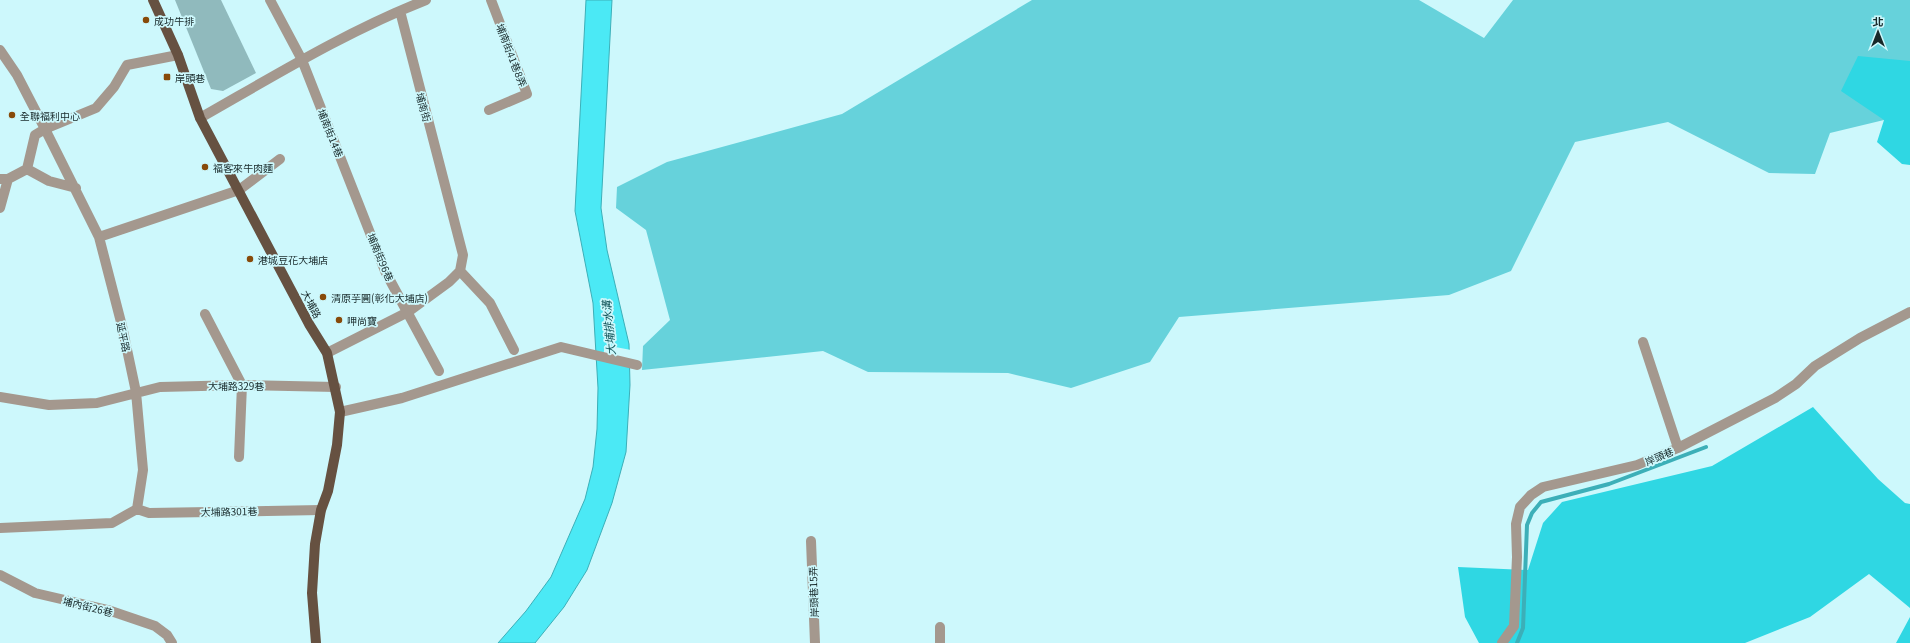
<svg xmlns="http://www.w3.org/2000/svg" width="1910" height="643" viewBox="0 0 1910 643" font-family="Georgia,'Noto Sans TC',serif">
<style>
.green{fill:#66d2db}
.forest{fill:#2fd7e3}
.water{fill:#4be9f5;stroke:#3cafb8}
.pier{fill:#cdf8fc}
.lines{fill:none;stroke-linecap:round;stroke-linejoin:round}
.stream{stroke:#3cafb8;stroke-width:4}
.building{fill:#90babd}
.minor{stroke:#a4988e;stroke-width:10}
.major{stroke:#665141;stroke-width:10}
.poi-dot{fill:#874a09;stroke:#cdf8fc;stroke-width:1.5}
.labels{text-anchor:middle;dominant-baseline:central;stroke-width:3.5;stroke-linejoin:round;paint-order:stroke}
.poi-label{font-size:10px;fill:#18292a;stroke:#cdf8fc;text-anchor:start}
.street-label{font-size:10px;fill:#18292a;stroke:#cdf8fc}
.water-label{font-size:11px;font-style:italic;fill:#13555a;stroke:#cdf8fc}
</style>
<rect width="100%" height="100%" fill="#cdf8fc"/>
<path class="green" d="M1032,0H1419L1484,38L1513,0H1910V61L1884,120L1830,133L1815,174L1769,173L1668,122L1575,142L1511,271L1449,295L1179,317L1150,362L1071,388L1008,373L868,372L823,351L642,370L643,346L670,320L646,230L616,208L617,187L667,162L842,114Z"/>
<path class="forest" d="M1858,56L1910,61V165L1902,164L1877,142L1884,120L1841,91Z
M1813,407L1878,479L1905,503L1910,504V608L1869,574L1810,617L1745,643H1479L1465,617L1458,567L1528,570L1543,523L1562,502L1712,466Z
M1910,617V643H1896Z"/>
<path class="water" d="M586,0H612L601,208L607,250L629,344L630,385L626,452L612,503L587,570L564,607L535,643H498L526,611L551,577L585,499L593,467L597,429L598,388L593,303L575,211Z"/>
<path class="pier" d="M605,345L631,350V362L603,356Z"/>
<g class="lines">
<path class="stream" d="M1517,643L1523,628L1527,525L1532,513L1541,502L1609,484L1706,447"/>
</g>
<path class="building" d="M175,0H221L256,73L223,91L211,89Z"/>
<g class="lines">
<path class="minor" d="M270,0L302,60L385,271L439,371
M0,50L17,75L45,129L99,237L122,326L136,392L143,470L137,509L112,523L0,528
M489,110L527,94L491,0
M200,118C274,76 347,31 426,0
M27,169L35,135L45,129L96,108L114,87L127,65L178,55
M0,179H8L27,169L49,181L76,188
M0,208L8,179
M99,237L239,190L280,159
M460,271L490,303L514,350
M205,314L242,385L239,457
M1643,342L1678,448
M327,353L408,312L449,282L460,271L463,255L400,11
M0,397L49,405L97,403L160,387L242,385L336,387
M340,412L402,398L561,347L637,365
M137,509L149,513L321,510
M811,541L815,643
M0,575L35,593L108,610L155,626L167,635L172,643
M940,627V643
M1502,643L1514,626L1517,557L1516,524L1520,507L1531,495L1543,487L1637,465L1678,448L1775,398L1796,384L1815,366L1860,338L1910,312"/>
<path class="major" d="M153,0L178,55L200,118L309,324L327,353L340,412L337,445L328,491L321,510L315,544L312,593L316,643"/>
</g>
<g class="poi-dot">
<circle cx="146" cy="20" r="4"/>
<rect x="163" y="73" width="8" height="8" rx="2"/>
<circle cx="12" cy="115" r="4"/>
<circle cx="205" cy="167" r="4"/>
<circle cx="250" cy="259" r="4"/>
<circle cx="323" cy="297" r="4"/>
<circle cx="339" cy="320" r="4"/>
</g>
<g class="labels">
<g class="poi-label">
<text x="154" y="20">成功牛排</text>
<text x="175" y="77">岸頭巷</text>
<text x="20" y="115">全聯福利中心</text>
<text x="213" y="167">福客來牛肉麵</text>
<text x="258" y="259">港城豆花大埔店</text>
<text x="331" y="297">清原芋圓(彰化大埔店)</text>
<text x="347" y="320">呷尚寶</text>
</g>
<g class="street-label">
<text transform="translate(512 55) rotate(69)">埔南街41巷8弄</text>
<text transform="translate(424 107) rotate(75)">埔南街</text>
<text transform="translate(331 133) rotate(68)">埔南街14巷</text>
<text transform="translate(381 257) rotate(67)">埔南街96巷</text>
<text transform="translate(312 304) rotate(62)">大埔路</text>
<text transform="translate(124 337) rotate(78)">延平路</text>
<text x="236" y="385">大埔路329巷</text>
<text transform="translate(1659 456) rotate(-23)">岸頭巷</text>
<text transform="translate(229 511) rotate(-1)">大埔路301巷</text>
<text transform="translate(813 592) rotate(-92)">岸頭巷15弄</text>
<text transform="translate(88 606) rotate(14)">埔內街26巷</text>
</g>
<g class="water-label">
<text transform="translate(608 328) rotate(-95)">大埔排水溝</text>
</g>
</g>
<g transform="translate(1878 32)" stroke="#cdf8fc" stroke-width="3" paint-order="stroke">
<path d="M0-3L7 15L0 10L-7 15Z" fill="#18292a"/>
<text y="-6" font-size="11" font-weight="bold" text-anchor="middle" fill="#18292a">北</text>
</g>
</svg>
